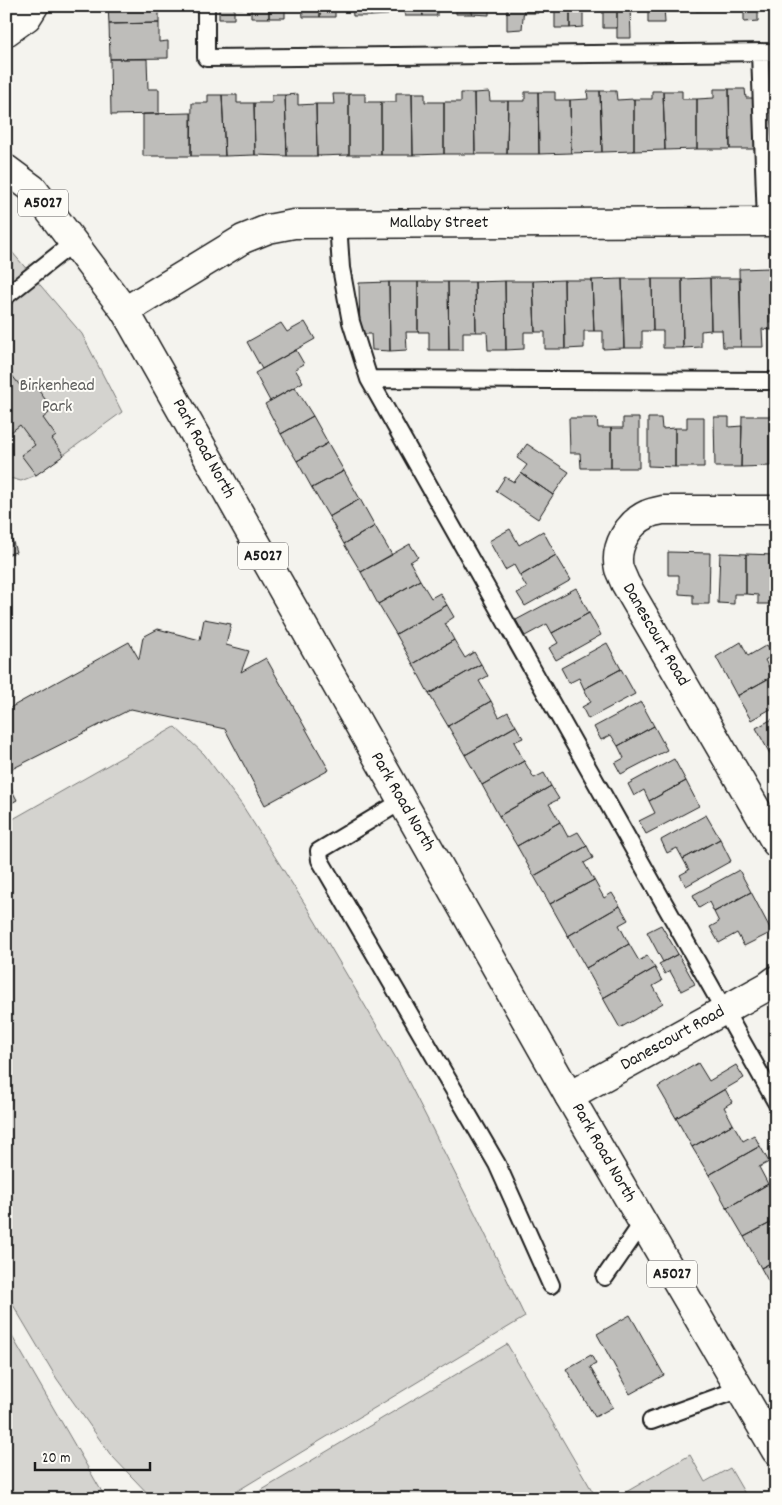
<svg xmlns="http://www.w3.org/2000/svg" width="782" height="1505" viewBox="0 0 782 1505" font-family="Dekko,sans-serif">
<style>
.green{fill:#d4d3cf;stroke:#787876}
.building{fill:#bebdba;stroke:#1c1c1c}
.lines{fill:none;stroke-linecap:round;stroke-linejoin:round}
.lane-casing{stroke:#1c1c1c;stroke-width:20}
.street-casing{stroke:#1c1c1c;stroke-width:31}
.primary-casing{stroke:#1c1c1c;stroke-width:31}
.lane{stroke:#fdfcf7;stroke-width:16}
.street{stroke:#fdfcf7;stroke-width:28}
.primary{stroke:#fdfcf7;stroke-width:28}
.labels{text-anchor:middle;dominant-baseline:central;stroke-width:4;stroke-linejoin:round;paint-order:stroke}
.shield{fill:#fdfcf7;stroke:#605f5e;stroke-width:1}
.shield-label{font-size:16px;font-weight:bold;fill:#1c1c1c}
.street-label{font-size:18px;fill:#1c1c1c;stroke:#fdfcf7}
.park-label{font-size:18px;fill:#5c5c5b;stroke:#fdfcf7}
</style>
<rect width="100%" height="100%" fill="#f4f3ee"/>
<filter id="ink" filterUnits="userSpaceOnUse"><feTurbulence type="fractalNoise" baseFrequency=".02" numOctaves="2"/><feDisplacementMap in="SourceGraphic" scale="10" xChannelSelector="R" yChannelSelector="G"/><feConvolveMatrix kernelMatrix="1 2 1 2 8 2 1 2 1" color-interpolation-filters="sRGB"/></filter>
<g filter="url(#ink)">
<path class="green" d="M6,245L82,334L122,412L36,475L21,481L6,477Z
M175,727L204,754L242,805L305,904L400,1065L476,1215L525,1317L224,1499H153L110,1454L57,1379L6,1293V823Z
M6,1326L106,1499H6Z
M507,1344L597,1499H247Z
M690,1455L705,1482L730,1468L748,1499H614Z"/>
<path class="building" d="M108,6H159V23L109,24Z
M219,6H244V8H234V19H219Z
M244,6H269V18H251V7L244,8Z
M269,6H285V18H269Z
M302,6H320V17H303Z
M320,6H335V17H320Z
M352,6H371V16H353Z
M371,6H387L388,15L371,16Z
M405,6H422L423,16H405Z
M422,6H437V16H423Z
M456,6H472V14H456Z
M472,6H489V15L472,14Z
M507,6H524L522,29L507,30Z
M524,6H538V13H524Z
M555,6H570V28H555Z
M570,6H583V27L570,28Z
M603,6H617V28H603Z
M617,6H630L631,38H617Z
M648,6H664L665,23H648Z
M664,6H679V12H665Z
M696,6H713V10L696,11Z
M713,6H726V10H713Z
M744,6H758V21L744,22Z
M758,6H773V10H758Z
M159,23V42L168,41V58L110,59L109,24Z
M110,59H147L148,89H159V114L111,115Z
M714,89H729L730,149H697V99L714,98Z
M729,89H745L746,98H759L760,149H730Z
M587,91H600L602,152L571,153L570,100L588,99Z
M600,91H616L617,100L634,99V151L602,152Z
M652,91H663L665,150L634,151V99H652Z
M663,91H682V99H697V149L665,150Z
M489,92L490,101H508L507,154H475L474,93Z
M525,92H538L539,154H507L508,101H525Z
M538,92H555V100H570L571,153L539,154Z
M396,93H412L413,155H381V102H396Z
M412,93H425V102H444V154L413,155Z
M461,93H474L475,154H444V102H461Z
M298,94V105L316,104L317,156H287L285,95Z
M333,94H349V155L317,156L316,104H334Z
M349,94H365V102H381V155H349Z
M208,95H222L225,156H191L192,103H208Z
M222,95H237V103H254L255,155L225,156Z
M272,95H285L287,156L255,155L254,103H272Z
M767,97H776V174H768Z
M191,113V156H143V114Z
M770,268H776V330H771Z
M770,268L771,330L762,329L763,347H741L739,269Z
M710,278H740L741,347H723L722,330H711Z
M710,278L711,330L701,331V347L683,348L682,279Z
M622,279H652L653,331H642V348H624Z
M622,279L624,348L603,349V331H594L592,280Z
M652,279H682L683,348H663V331H653Z
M564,280H592L594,331H584V348L565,349Z
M564,280L565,349H545V332H535L533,281Z
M505,281H533L535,332H524V349L506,350Z
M505,281L506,350H488L487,332H476L475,282Z
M389,282H418V332H406L407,350L390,351Z
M389,282L390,351L372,350L371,334H360L359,283Z
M418,282H448L449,350H429V332H418Z
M448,282H475L476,332H463V350H449Z
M305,322L315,339L262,369L247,342L281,323L287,332Z
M296,350L304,364L295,369L303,382L270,401L255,373Z
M8,370L21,387L24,385L29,392L36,387L48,403L43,406L49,413L43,418L56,436L52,439L64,455L36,475L21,455L35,445L20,425L11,432L6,426V372Z
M295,387L313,416L281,434L265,404Z
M313,416L328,443L297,461L281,434Z
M742,416H770V466L741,467Z
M687,417H704V467H675V428H687Z
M714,417H729V427L742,426L741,467H715Z
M569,418H597L598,428H611V468H581L580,453H570Z
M623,418H639V468H611V428H623Z
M648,418H661L662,429L675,428V467L648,466Z
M328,443L344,471L312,488L297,461Z
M527,444L569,472L553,495L521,473L527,465L517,458Z
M344,471L360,499L329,517L312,488Z
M521,473L553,495L538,519L496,491L505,477L514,482Z
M360,499L375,526L344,544L329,517Z
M375,526L392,555L361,572L344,544Z
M510,529L519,545L543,531L556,555L520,576L514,565L505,570L489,541Z
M11,536L16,552L6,555V538Z
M410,544L418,557L410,562L420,580L378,604L361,572Z
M668,552L710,553L709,604H693V595L679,594V575H668Z
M720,553L746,554V594H734V604L718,603Z
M746,554L775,555L774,604H758V595L746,594Z
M556,555L571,580L525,606L517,593L527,588L520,576Z
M420,580L431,598L440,593L447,605L396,634L378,604Z
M576,588L589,613L552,633L547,624L525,636L516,620Z
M447,605L454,617L445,623L454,640L413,664L396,634Z
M589,613L601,635L556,660L549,648L558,643L552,633Z
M204,619L231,624L226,645L249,651L241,672L266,658L329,770L265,805L225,729L131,709L6,772V710L129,642L139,659L143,637L158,629L200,640Z
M454,640L465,658L474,652L481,664L429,694L413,664Z
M741,642L748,656L767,645L773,655L765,660L773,676L737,696L716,657Z
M607,643L621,669L584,689L579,678L569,683L561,668Z
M481,664L488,676L479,681L491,701L448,726L429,694Z
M621,669L635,694L588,719L582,707L591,702L584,689Z
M773,676L776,680V706L751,720L737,696Z
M491,701L499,717L508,712L516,726L465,755L448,726Z
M641,702L654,726L618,746L611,735L601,740L594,727Z
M776,717V748L769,752L756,728Z
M516,726L523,738L514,742L524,761L482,785L465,755Z
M654,726L667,750L621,774L615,763L624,758L618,746Z
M776,748V763L769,752Z
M674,759L686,781L649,801L644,790L634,796L628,784Z
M524,761L534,778L544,773L551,786L499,816L482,785Z
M6,779L17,800L6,806Z
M686,781L699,806L646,834L639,821L655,813L649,801Z
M551,786L559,799L549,804L560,822L517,846L499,816Z
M706,815L720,839L683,859L677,848L667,853L661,840Z
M560,822L568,837L578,832L587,846L534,876L517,846Z
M720,839L731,861L686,886L680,875L689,870L683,859Z
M587,846L593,858L584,863L594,880L550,904L534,876Z
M739,870L751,892L714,912L709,902L699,908L693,895Z
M594,880L604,898L612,893L620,906L568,936L550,904Z
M751,892L772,932L744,946L737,933L719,943L710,927L719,922L714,912Z
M620,906L628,920L619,925L629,944L586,968L568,936Z
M661,925L678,954L663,962L647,932Z
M629,944L639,961L647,956L655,968L603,998L586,968Z
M678,954L695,984L681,991L670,971L665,974L659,964Z
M655,968L662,981L653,986L663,1003L620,1028L603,998Z
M698,1063L709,1081L736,1065L744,1078L676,1118L658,1087Z
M725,1089L732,1102L724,1107L733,1124L692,1147L676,1118Z
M733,1124L743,1141L754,1135L760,1146L709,1175L692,1147Z
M760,1146L769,1162L759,1167L768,1184L727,1208L709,1175Z
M768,1184L776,1197V1220L744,1237L727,1208Z
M776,1220V1260L761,1268L744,1237Z
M776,1260V1295L761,1268Z
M630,1315L664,1375L630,1394L597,1334Z
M591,1355L596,1364L590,1367L613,1407L595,1417L566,1369Z"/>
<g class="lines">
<g class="lane-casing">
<path id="lane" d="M206,6V58L776,52
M760,52L766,223
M338,223L341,268L351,322L369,379L776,1102
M6,296L73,243
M369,379L776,381
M402,801L319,851L320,860L497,1164L551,1285
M605,1277L643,1222
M651,1421L740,1389
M6,1498L7,1499"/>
</g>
<g class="street-casing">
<path id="street" d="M6,32L27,17L34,6
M125,311L243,239L268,229L294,224L776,222
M776,510H663C658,511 652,512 648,514C628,523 614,547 619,569C621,574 623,578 625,583L776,843
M569,1096L768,986L776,980"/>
</g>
<g class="primary-casing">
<path id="primary" d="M6,169L33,189L125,311L569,1096L776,1451"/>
</g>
<use href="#lane" class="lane"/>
<use href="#street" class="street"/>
<use href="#primary" class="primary"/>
</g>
</g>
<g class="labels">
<g class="shield">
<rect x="18" y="189.5" width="50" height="27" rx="4"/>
<rect x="238" y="542.5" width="50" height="27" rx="4"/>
<rect x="647" y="1260.5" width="50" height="27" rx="4"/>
</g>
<g class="shield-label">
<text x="43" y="203">A5027</text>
<text x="263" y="556">A5027</text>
<text x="672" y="1274">A5027</text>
</g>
<g class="street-label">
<text x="439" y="223">Mallaby Street</text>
<text transform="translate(203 449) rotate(61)">Park Road North</text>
<text transform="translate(655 635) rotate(60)">Danescourt Road</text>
<text transform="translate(402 802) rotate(60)">Park Road North</text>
<text transform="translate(673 1039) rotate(-29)">Danescourt Road</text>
<text transform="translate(603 1153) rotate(60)">Park Road North</text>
</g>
<g class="park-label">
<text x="57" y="386">Birkenhead<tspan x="57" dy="21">Park</tspan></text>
</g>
</g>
<rect width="782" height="1505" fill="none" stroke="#fdfcf7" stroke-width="25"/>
<rect x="12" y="12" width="757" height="1480" fill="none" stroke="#1c1c1c" stroke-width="2" filter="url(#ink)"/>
<path d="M35 1462v8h115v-8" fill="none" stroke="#1c1c1c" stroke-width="2.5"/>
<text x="42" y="1462" font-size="15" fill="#1c1c1c" stroke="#fdfcf7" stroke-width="4" paint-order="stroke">20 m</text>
</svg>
